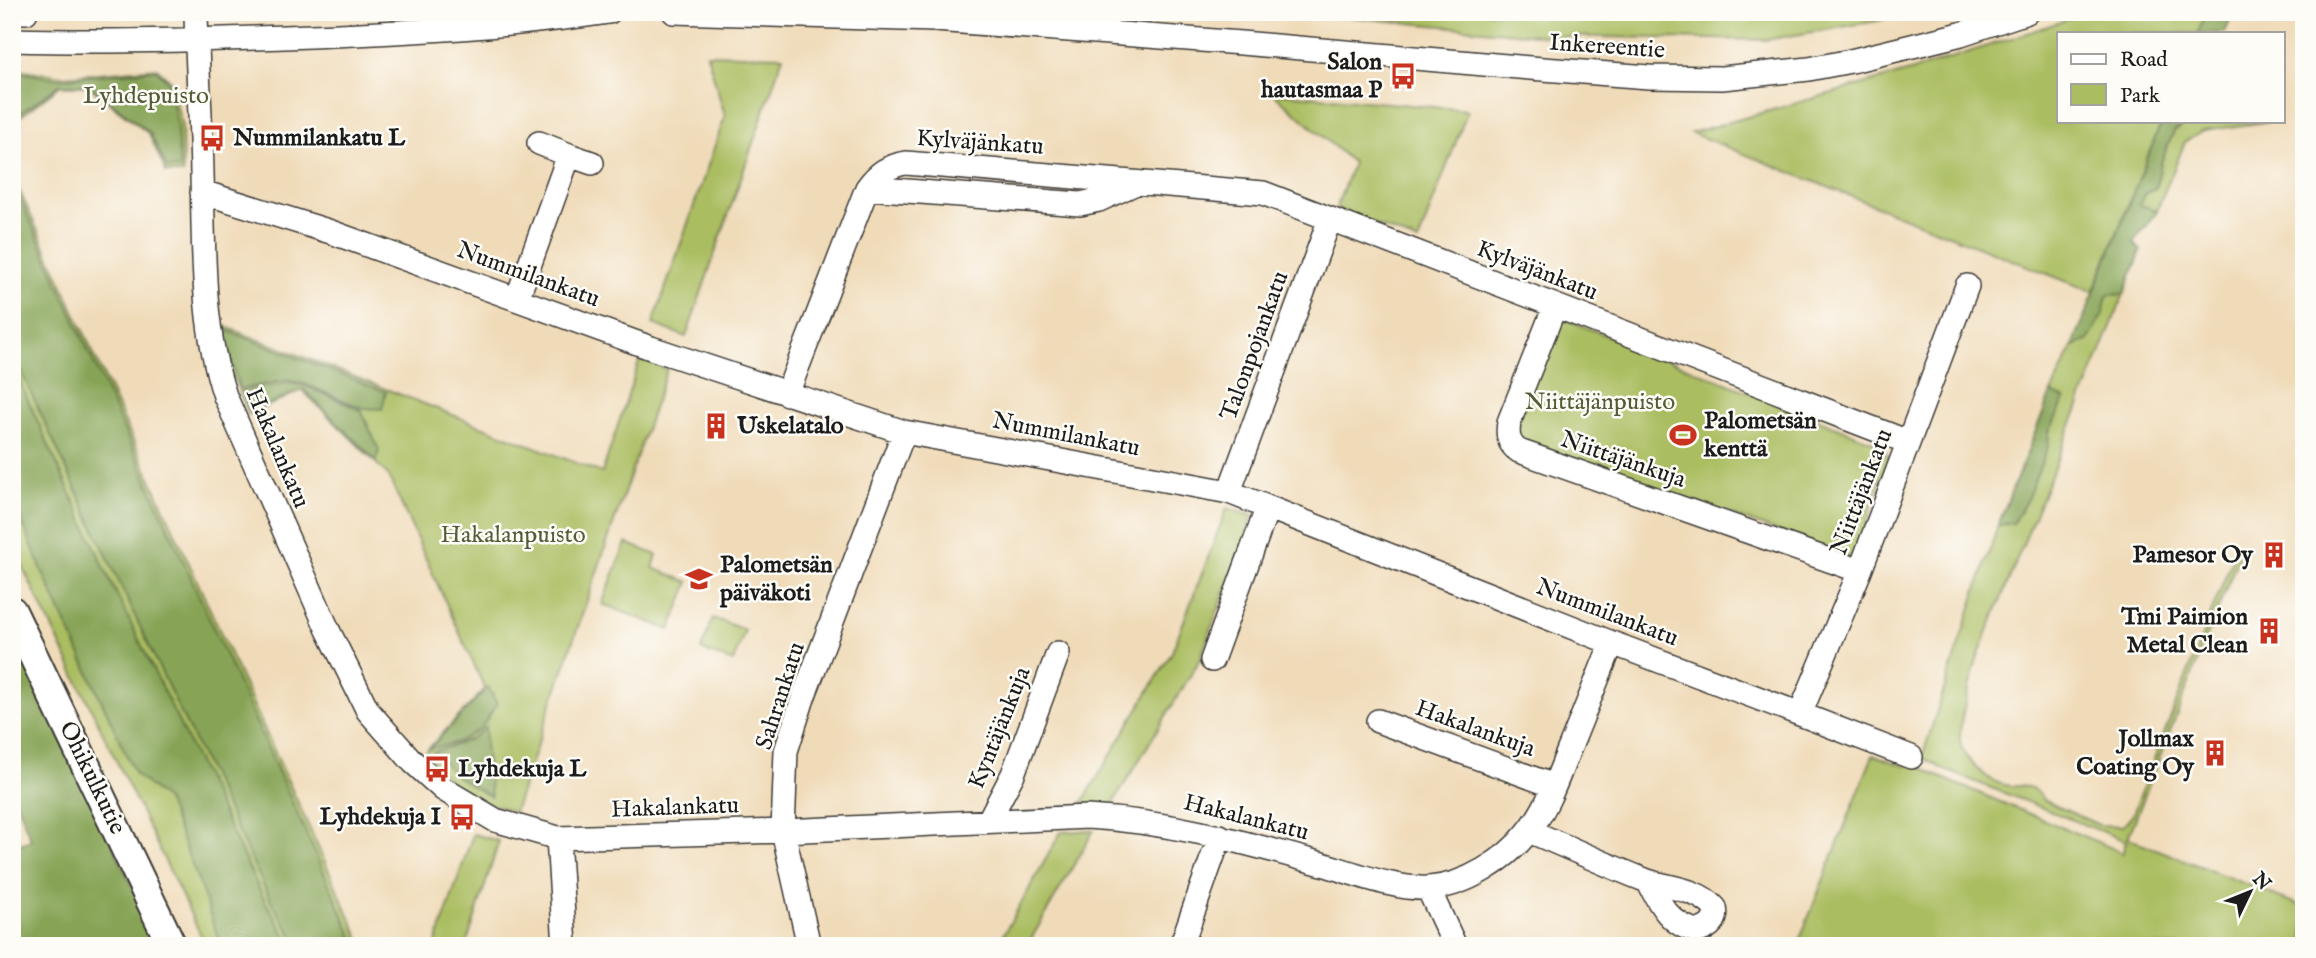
<svg xmlns="http://www.w3.org/2000/svg" width="2316" height="958" viewBox="0 0 2316 958" font-family="'IM FELL English',serif">
<style>
.green{fill:#aabd61;stroke:#636c3e;stroke-width:2}
.forest{fill:#87a457;stroke:#52603a;stroke-width:2}
.lines{fill:none;stroke-linecap:round;stroke-linejoin:round}
.minor-casing{stroke:#3c3934;stroke-width:26}
.major-casing{stroke:#3c3934;stroke-width:32}
.minor{stroke:#fff;stroke-width:23}
.major{stroke:#fff;stroke-width:28}
.labels{text-anchor:middle;dominant-baseline:central;stroke-width:5;stroke-linejoin:round;paint-order:stroke}
.street-label{font-size:24px;fill:#1c1c1c;stroke:#fdfcf7}
.poi-label{font-size:24px;font-weight:bold;fill:#1c1c1c;stroke:#fdfcf7;text-anchor:end}
.park-label{font-size:24px;fill:#555c38;stroke:#fdfcf7}
</style>
<rect width="100%" height="100%" fill="#fdfcf7"/>
<filter id="ink" filterUnits="userSpaceOnUse"><feTurbulence type="fractalNoise" baseFrequency=".0143" numOctaves="2"/><feDisplacementMap in="SourceGraphic" scale="14" xChannelSelector="R" yChannelSelector="G"/><feConvolveMatrix kernelMatrix="1 2 1 2 8 2 1 2 1" color-interpolation-filters="sRGB"/></filter>
<filter id="wash" filterUnits="userSpaceOnUse"><feTurbulence type="fractalNoise" baseFrequency=".00686" numOctaves="4" result="noise"/><feDisplacementMap in="SourceGraphic" scale="28" xChannelSelector="R" yChannelSelector="G"/><feGaussianBlur stdDeviation="1.57" result="paint"/><feColorMatrix in="noise" values="0 0 0 0 0 0 0 0 0 0 0 0 0 0 0 0 0 1.4 0 .05"/><feComposite in="paint" operator="in"/></filter>
<g filter="url(#wash)">
<rect width="100%" height="100%" fill="#f0dbb9"/>
<path class="green" d="M1295,12H1906L1877,21L1766,40L1546,36Z
M2090,12H2206L2198,33H2059V121H2162L2093,292L1691,133L1924,67Z
M707,54L783,56L686,337L653,324L725,116Z
M12,68L62,76L157,68L171,81L182,127L183,174L166,172L149,134L88,86H60L12,123Z
M1273,93L1468,110L1418,242L1336,208L1353,163Z
M2190,121H2270L2204,131L2185,142L2157,210L2139,206L2144,194L2156,188L2161,162L2174,131Z
M12,174L363,946H206L12,545Z
M2124,294L1977,659C1971,683 1959,717 1960,741C1961,751 1970,761 1977,768C1986,777 1993,782 2005,785C2021,788 2034,782 2043,800L2099,825L2123,826L2132,816L2237,547L2242,548L2128,838L2304,907V946H1797L1873,755L1905,766L1911,761L1933,774L2117,850L2122,854L2126,841L1943,769L1922,757L1998,525L2013,523L2027,499L2048,446L2049,432L2065,399L2051,393L2073,346L2088,341L2103,314L2107,295Z
M1560,321H1570L1882,445L1888,456L1858,550L1852,558L1518,439L1515,428Z
M221,325L602,473L640,359L667,369L514,812L485,802L452,783L424,753L485,689L388,475L302,390L249,415L231,373Z
M1227,508L1253,516L1199,661L1112,805L1082,803L1172,652Z
M626,543L657,555L653,568L689,582L670,630L602,604Z
M713,618L745,630L733,662L701,650Z
M1094,830L1027,946H997L1061,832Z
M473,834L499,841L466,946H435Z"/>
<path class="forest" d="M2206,12H2233L2225,33H2198Z
M156,70L168,81L177,125L180,169L167,168L150,133L89,85H59L12,119V71L58,79Z
M2162,121H2190L2174,131L2161,162L2156,188L2144,194L2140,205L2157,210C2152,222 2141,231 2133,242L2141,251L2124,294L2107,295L2103,314L2088,341L2073,346Z
M12,181L357,946H299L272,903L156,661L12,352Z
M223,329L386,392L382,409L362,408L305,384L286,380L240,389L227,348Z
M12,365L110,580L265,901L292,946H221L197,877L166,800L135,774L43,573L12,497Z
M286,383L303,385L361,410L379,450L376,461L303,389L251,413L242,391Z
M2051,393L2065,399L2049,432L2048,446L2027,499L2013,523L1998,525Z
M12,633L161,946L12,945V847L31,840L12,791Z
M488,687L497,704L480,729L458,742L429,749Z
M486,726L485,744L491,797L456,776L433,752C451,746 474,742 486,726Z"/>
</g>
<g filter="url(#ink)">
<g class="lines">
<g class="minor-casing">
<path id="minor" d="M12,12H26
M196,12C197,66 201,119 202,173C204,247 201,325 225,396L328,630L368,711L413,762L443,789L495,820L558,838L783,831L1087,817C1166,821 1240,841 1315,862C1349,871 1394,890 1429,888C1465,886 1506,860 1528,832C1547,809 1557,779 1568,752C1583,716 1597,679 1612,643
M674,12L935,20L1241,43L1530,68L1649,77L1722,78L1809,69L1851,61L1961,34L2027,12
M12,40C112,43 212,40 311,36C411,32 510,27 609,12
M569,155L592,163
M867,188L1080,204L1099,200L1136,183
M202,192L331,232L651,348L904,432L1229,492L1612,643L1800,714L1911,757
M517,299L569,155L539,143
M1555,306L1509,422C1507,435 1508,444 1519,451L1860,571
M787,394L867,188C878,173 888,166 906,163L1263,193L1908,442
M1229,492L1330,219
M1212,660L1267,509
M1800,714L1860,571L1967,286
M1378,721L1554,786
M989,820L1013,774L1058,653
M1529,831C1568,847 1606,865 1645,880C1668,888 1697,888 1715,908C1718,920 1710,928 1698,931C1671,926 1659,904 1648,881
M558,838L565,946
M1428,888L1455,946
M809,946L783,831L786,751L803,698L904,432
M1181,946L1220,836"/>
</g>
<g class="major-casing">
<path id="major" d="M12,611L172,946"/>
</g>
<use href="#minor" class="minor"/>
<use href="#major" class="major"/>
</g>
</g>
<defs>
<g id="bus-bare" transform="scale(2.1)"><path d="M-5-6H5V4H4V6H2V4H-2V6H-4V4H-5ZM-3.5-4V0h7V-4ZM-3.5 1.2v1.5H-2V1.2ZM2 1.2v1.5H3.5V1.2Z" fill="#c8321e" stroke="#fdfcf7" stroke-width="2.5" paint-order="stroke"/></g>
<g id="building-bare" transform="scale(2.1)"><path d="M-4-6H4V6H1V3H-1V6H-4ZM-2.5-4.3h1.7v1.8h-1.7ZM.8-4.3h1.7v1.8H.8ZM-2.5-1h1.7V.8h-1.7ZM.8-1h1.7V.8H.8Z" fill="#c8321e" stroke="#fdfcf7" stroke-width="2.5" paint-order="stroke"/></g>
<g id="stadium-bare" transform="scale(2.1)"><path d="M0-5a6.5 5 0 1 0 0 10a6.5 5 0 1 0 0-10ZM-3.5-1.8h7v3.6h-7Z" fill="#c8321e" stroke="#fdfcf7" stroke-width="2.5" paint-order="stroke"/></g>
<g id="school-bare" transform="scale(2.1)"><path d="M0-5L7-2L0 1L-7-2ZM-4 1L0 2.5L4 1V4Q0 6-4 4Z" fill="#c8321e" stroke="#fdfcf7" stroke-width="2.5" paint-order="stroke"/></g>
</defs>
<g fill-rule="evenodd">
<use href="#bus-bare" x="1403" y="76"/>
<use href="#bus-bare" x="212" y="138"/>
<use href="#building-bare" x="716" y="426"/>
<use href="#stadium-bare" x="1683" y="435"/>
<use href="#building-bare" x="2274" y="555"/>
<use href="#school-bare" x="699" y="579"/>
<use href="#building-bare" x="2269" y="631"/>
<use href="#building-bare" x="2215" y="753"/>
<use href="#bus-bare" x="437" y="769"/>
<use href="#bus-bare" x="462" y="817"/>
</g>
<g class="labels">
<g class="street-label">
<text transform="translate(1607 47) rotate(4)">Inkereentie</text>
<text transform="translate(980 143) rotate(4)">Kylväjänkatu</text>
<text transform="translate(1537 271) rotate(21)">Kylväjänkatu</text>
<text transform="translate(528 275) rotate(20)">Nummilankatu</text>
<text transform="translate(1255 346) rotate(-70)">Talonpojankatu</text>
<text transform="translate(1066 435) rotate(11)">Nummilankatu</text>
<text transform="translate(277 448) rotate(67)">Hakalankatu</text>
<text transform="translate(1623 460) rotate(19)">Niittäjänkuja</text>
<text transform="translate(1862 492) rotate(-69)">Niittäjänkatu</text>
<text transform="translate(1607 613) rotate(21)">Nummilankatu</text>
<text transform="translate(781 696) rotate(-72)">Sahrankatu</text>
<text transform="translate(1000 728) rotate(-68)">Kyntäjänkuja</text>
<text transform="translate(1475 729) rotate(20)">Hakalankuja</text>
<text transform="translate(92 778) rotate(64)">Ohikulkutie</text>
<text transform="translate(675 808) rotate(-2)">Hakalankatu</text>
<text transform="translate(1246 818) rotate(14)">Hakalankatu</text>
</g>
<g class="poi-label">
<text x="1382" y="62">Salon<tspan x="1382" dy="28">hautasmaa P</tspan></text>
<text x="233" y="138" text-anchor="start">Nummilankatu L</text>
<text x="1704" y="421" text-anchor="start">Palometsän<tspan x="1704" dy="28">kenttä</tspan></text>
<text x="737" y="426" text-anchor="start">Uskelatalo</text>
<text x="2253" y="555">Pamesor Oy</text>
<text x="720" y="565" text-anchor="start">Palometsän<tspan x="720" dy="28">päiväkoti</tspan></text>
<text x="2248" y="617">Tmi Paimion<tspan x="2248" dy="28">Metal Clean</tspan></text>
<text x="2194" y="739">Jollmax<tspan x="2194" dy="28">Coating Oy</tspan></text>
<text x="458" y="769" text-anchor="start">Lyhdekuja L</text>
<text x="441" y="817">Lyhdekuja I</text>
</g>
<g class="park-label">
<text x="146" y="96">Lyhdepuisto</text>
<text x="1600" y="402">Niittäjänpuisto</text>
<text x="513" y="535">Hakalanpuisto</text>
</g>
</g>
<rect width="2316" height="958" fill="none" stroke="#fdfcf7" stroke-width="42"/>
<rect x="2057" y="32" width="228" height="91" fill="#fdfcf7" stroke="#a3a29f" stroke-width="2"/>
<rect x="2071" y="54" width="35" height="10" fill="#ffffff" stroke="#a3a29f" stroke-width="2"/>
<text x="2120" y="66" font-size="21" fill="#1c1c1c">Road</text>
<rect x="2071" y="84" width="35" height="21" fill="#aabd61" stroke="#a3a29f" stroke-width="2"/>
<text x="2120" y="102" font-size="21" fill="#1c1c1c">Park</text>
<g transform="translate(2250 892) rotate(47)" stroke="#fdfcf7" stroke-width="5" paint-order="stroke">
<path d="M0-5L12 26L0 18L-12 26Z" fill="#1c1c1c"/>
<text y="-10" font-size="19" font-weight="bold" text-anchor="middle" fill="#1c1c1c">N</text>
</g>
</svg>
